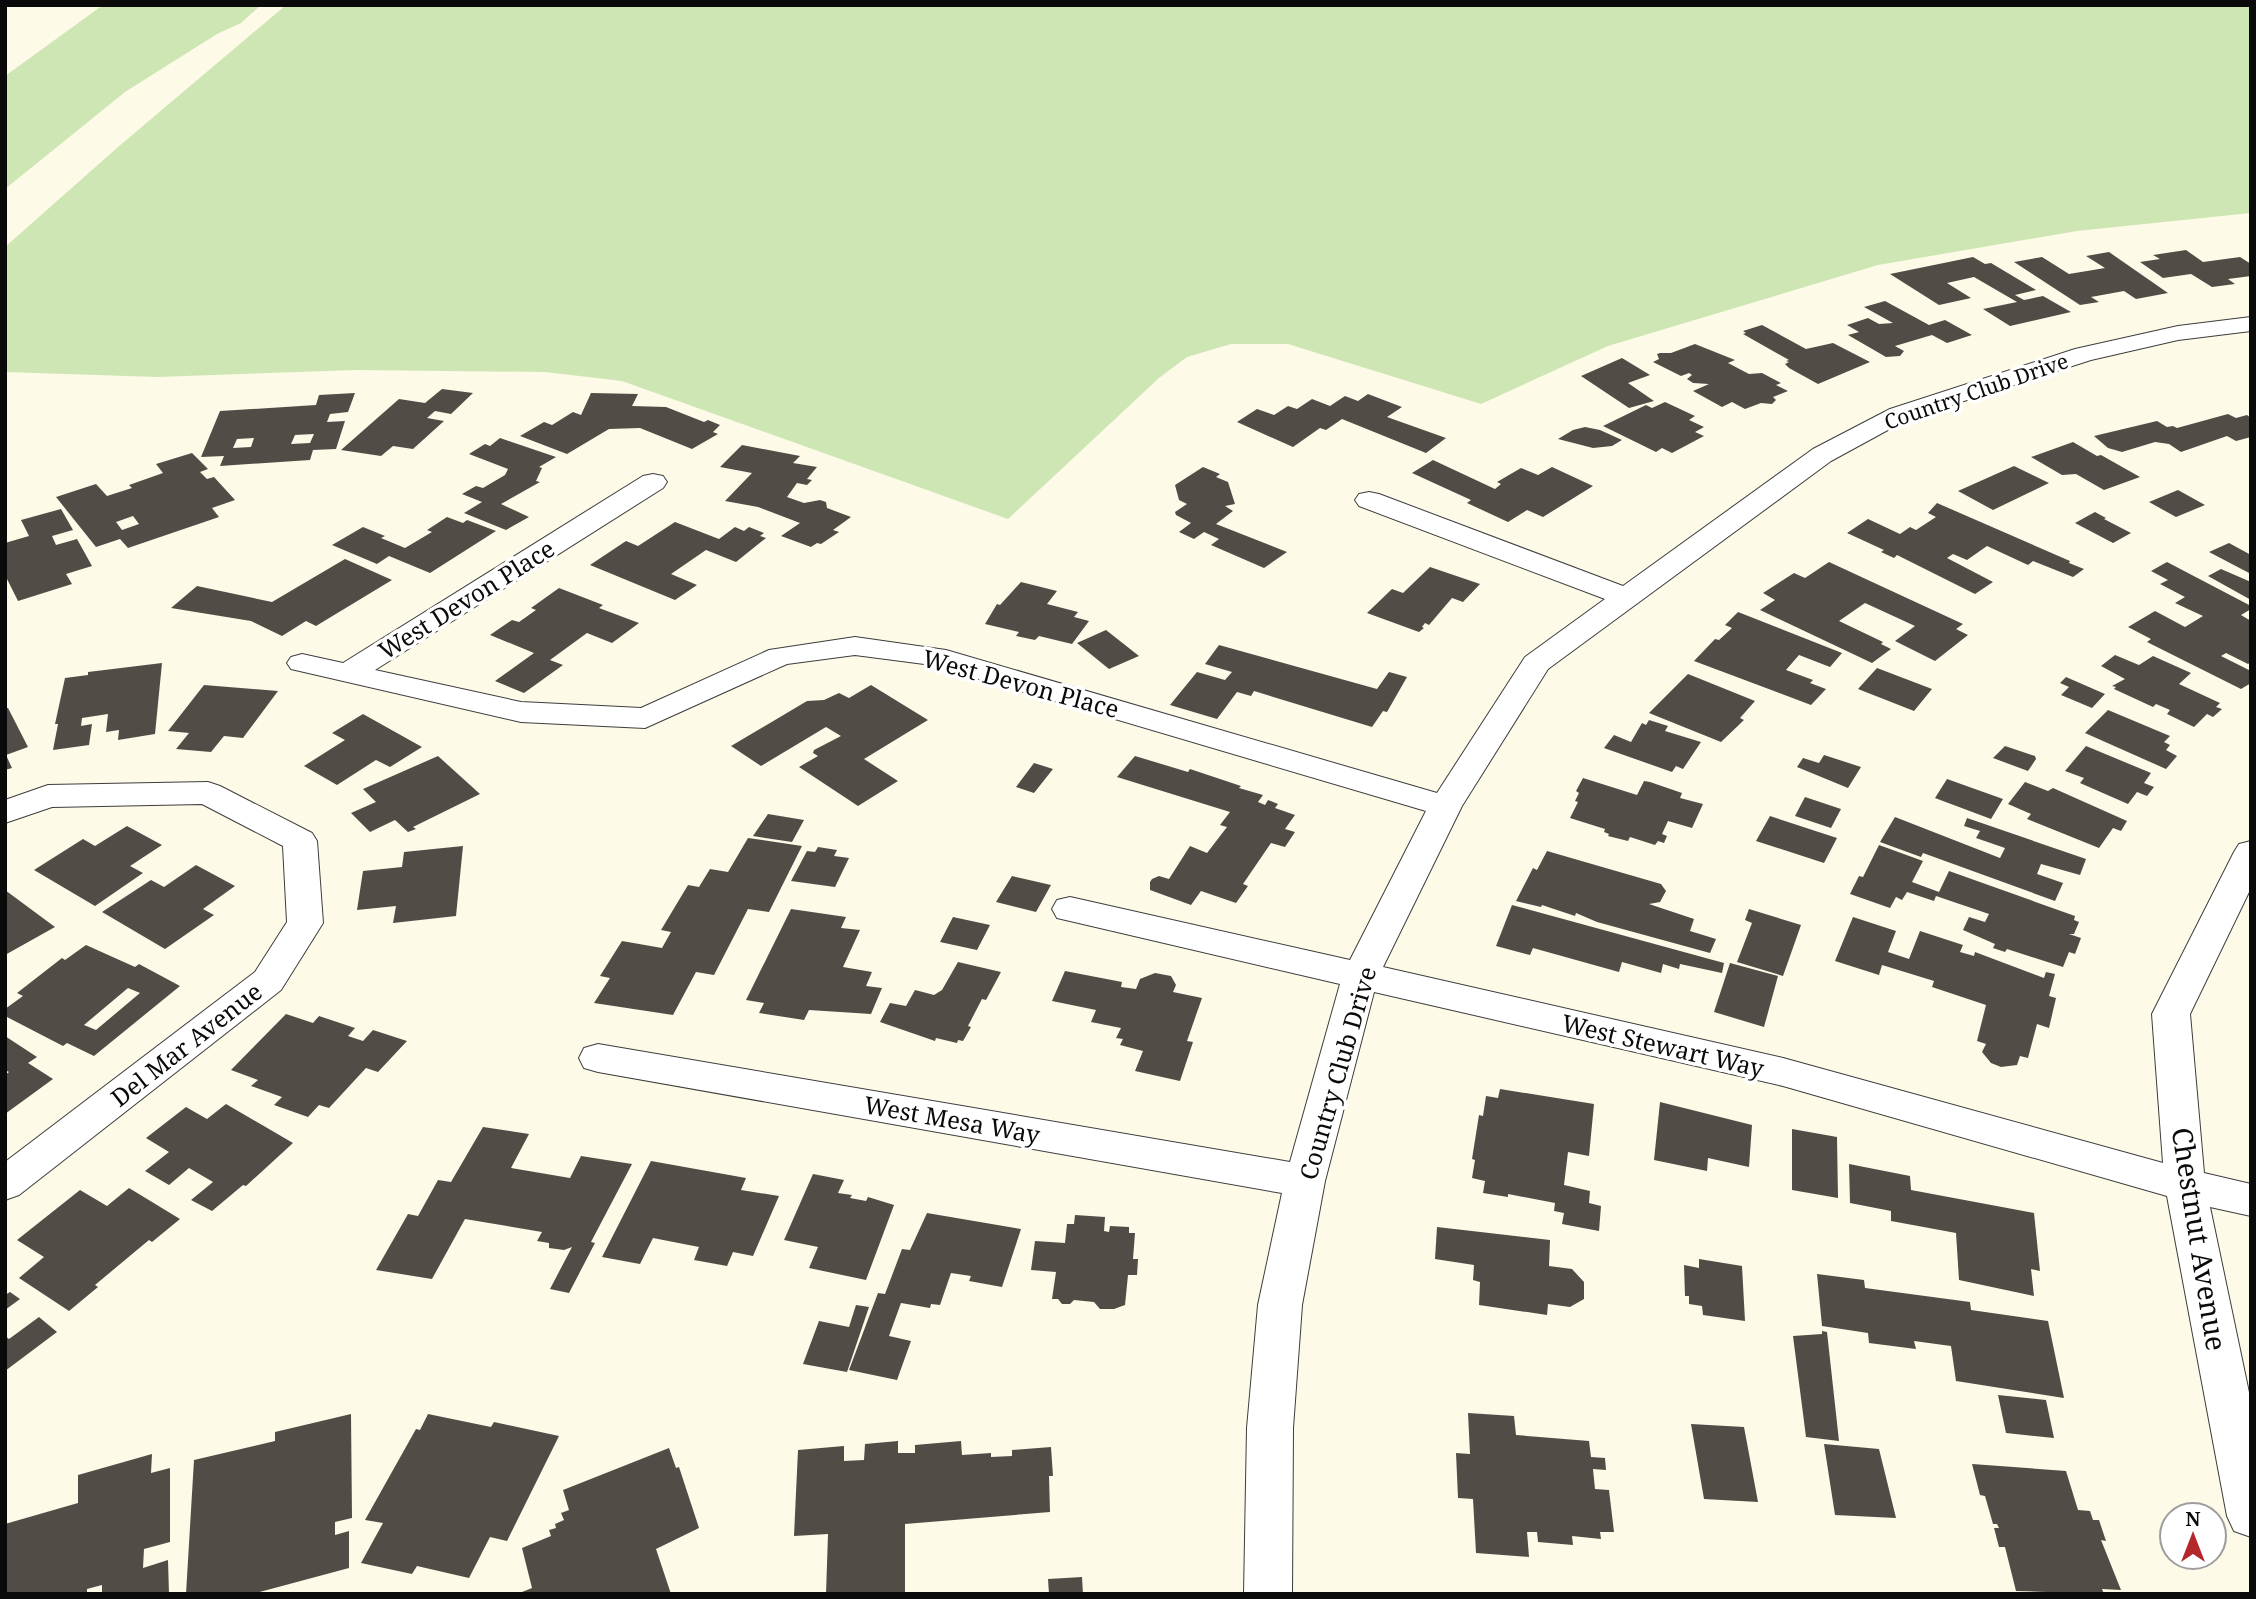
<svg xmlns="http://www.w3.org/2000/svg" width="2256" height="1599" viewBox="0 0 2256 1599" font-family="'Noto Serif',serif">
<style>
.green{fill:#cee6b4}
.building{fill:#524c47;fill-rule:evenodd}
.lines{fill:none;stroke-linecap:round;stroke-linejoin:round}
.street-casing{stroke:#3d3d3d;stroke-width:2}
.street{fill:#fff;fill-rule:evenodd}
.labels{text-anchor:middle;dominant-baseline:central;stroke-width:7;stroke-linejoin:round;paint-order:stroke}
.far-street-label{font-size:21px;fill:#0a0a0a;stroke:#fff}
.street-label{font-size:24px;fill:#0a0a0a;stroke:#fff}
.near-street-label{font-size:28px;fill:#0a0a0a;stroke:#fff}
</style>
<rect width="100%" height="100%" fill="#fefae8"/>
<path class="green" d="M103,5H261L241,23L217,34L125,92L5,189V76Z
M286,5H2251V213L2077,231L1878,265L1608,346L1481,404L1288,344H1231L1187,357L1159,378L1008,519L622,381L545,372L355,370L157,377L5,372V247L118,147Z"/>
<path class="building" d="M2186,250L2203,262L2240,257L2251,264V276L2228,279L2235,284L2212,287L2191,274L2163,278L2140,262L2160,259L2153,255Z
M2109,252L2168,293L2136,299L2124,291L2091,297L2099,302L2080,305L2014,262L2042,257L2069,274L2105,268L2086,256Z
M1973,257L1985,264L1991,263L2036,290L2015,295L2024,300L2043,296L2071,312L2010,326L1983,309L2017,302L1974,277L1947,283L1971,298L1939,305L1890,274Z
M1885,301L1929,325L1945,320L1972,335L1947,343L1932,335L1895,346L1904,351L1900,356L1886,357L1848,335L1859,332L1847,325L1868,318L1879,324L1893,323L1864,307Z
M1762,325L1806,349L1833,343L1870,362L1818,384L1789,368L1785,364L1789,362L1786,361L1789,360L1743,334L1746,333L1743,331Z
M1695,344L1735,360L1728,363L1749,374L1762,373L1781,383L1776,385L1788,391L1773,397L1776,400L1772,404L1761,403L1745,409L1732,402L1722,407L1693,391L1709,384L1693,383L1687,379L1692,375L1689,373L1681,376L1653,362L1659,359L1657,354L1660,353H1671Z
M1622,358L1650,375L1628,383L1654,401L1629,408L1581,376Z
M442,389L473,393L451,414L435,411L427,418L444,421L413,449L393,446L381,456L341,450L399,399L425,403Z
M355,393L348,412L330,414L327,422L345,421L336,449L313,450L310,460L220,466L224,456L201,457L220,411L316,405L319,395ZM314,434L310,443L291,444L295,435ZM254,438L251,447L233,448L237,439Z
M591,393L638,394L632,406L666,407L704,422L708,420L720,425L713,432L718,434L692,449L640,428L609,429L567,454L520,436L544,422L552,425L573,412L581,415Z
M1368,394L1402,407L1387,417L1446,438L1426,453L1342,419L1326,430L1320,428L1293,447L1237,422L1257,409L1274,415L1288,406L1297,409L1312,399L1330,406L1345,396L1358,401Z
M1665,402L1695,416L1689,420L1704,427L1695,432L1704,436L1672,453L1662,448L1656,452L1603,426L1646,405L1652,408Z
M2228,414L2236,418L2247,415L2251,418V437L2236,441L2227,436L2181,452L2169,444L2155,442L2122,452L2108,448L2094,436L2157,421L2167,427L2173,426L2177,428Z
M1585,427L1600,430L1622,440L1612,446L1593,448L1558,439L1573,430Z
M500,438L556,457L539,467L542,468L536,481L540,482L501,504L529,517L506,530L464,513L482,502L462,494L476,486L483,488L505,475L508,469L469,454L485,444L490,446Z
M2073,442L2097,456L2101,455L2140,477L2104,490L2076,474L2062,475L2031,457Z
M742,445L800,456L793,463L817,467L807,479L812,480L807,485L797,483L787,497L804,503L820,500L826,502L827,508L851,517L833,530L839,532L821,544L817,543L811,547L781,536L800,523L758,507L725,501L752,473L720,467Z
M192,453L208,469L200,472L207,479L214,477L235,500L212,508L219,517L128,548L120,539L96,547L56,497L96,484L107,496L132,488L129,485L163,473L156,464ZM133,516L139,524L122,530L116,522Z
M1433,460L1495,489L1501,484L1497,482L1521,468L1538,475L1552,467L1593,486L1543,517L1527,510L1508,522L1467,503L1471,500L1412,473Z
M2014,466L2049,483L1993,510L1958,491Z
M1203,467L1220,474L1216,477L1228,482L1235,504L1225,506L1233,511L1216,524L1287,552L1264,568L1211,545L1219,539L1204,532L1194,539L1179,532L1191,523L1176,515L1175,512L1187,504L1179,500L1175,485Z
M2178,490L2205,505L2176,517L2149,502Z
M1937,503L2070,561L2069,563L2084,569L2073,577L2033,561L2028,565L1987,546L1967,560L1953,554L1947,558L1993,582L1975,594L1897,555L1894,558L1881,552L1884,550L1847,533L1868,519L1900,534L1910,527L1916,530L1936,517L1928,513Z
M61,509L73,530L52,536L56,545L77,539L92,566L66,574L72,584L18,601L5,575V543L29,536L21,520Z
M2095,512L2106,518L2104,519L2131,533L2113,543L2075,523Z
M447,517L463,523L467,520L496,531L430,573L389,556L377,564L332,545L363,527L385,536L381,538L405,548L432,532L427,530Z
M675,522L719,539L735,527L744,531L749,527L764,533L760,536L766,538L736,562L706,550L671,574L697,585L675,600L590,565L626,541L638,546Z
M2229,543L2251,555V574L2209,552Z
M345,559L392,580L316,626L306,621L282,636L251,621L171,608L197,586L272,602Z
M1829,562L1963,624L1956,629L1968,635L1935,661L1895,641L1915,626L1865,603L1839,621L1883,642L1881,644L1891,649L1872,663L1760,610L1775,600L1763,593L1794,573L1805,578Z
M2167,562L2251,606V609L2241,615L2251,621V662L2248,664L2226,653L2221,656L2251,671V683L2241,689L2147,642L2151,639L2128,627L2155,611L2185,627L2203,616L2175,603L2185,597L2160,584L2168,580L2151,571Z
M1430,567L1480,584L1463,602L1452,598L1429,625L1425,623L1422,627L1424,628L1419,632L1367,613L1392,589L1403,593Z
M2221,569L2251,582V600L2208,576Z
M1021,582L1057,591L1047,604L1078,612L1074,617L1089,621L1072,644L1039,636L1035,640L1016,636L1019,632L985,624L997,604L1000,605Z
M559,588L603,605L599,608L639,623L612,643L587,633L550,660L563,665L524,693L495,681L534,653L490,635L512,620L519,622L536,610L531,608Z
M1738,612L1842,653L1830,667L1799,655L1786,670L1813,680L1810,683L1826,689L1811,705L1694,661L1715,639L1719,640L1732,628L1725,625Z
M1106,630L1139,656L1109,669L1077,643Z
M1219,645L1377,689L1389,672L1407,677L1387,712L1383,711L1372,727L1254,691L1251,696L1237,692L1217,719L1170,705L1197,672L1225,680L1232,672L1205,664Z
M2115,655L2139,665L2153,656L2191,673L2179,684L2220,703L2216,707L2222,709L2213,717L2207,714L2194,727L2167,714L2170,710L2156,704L2153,707L2114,689L2116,687L2112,686L2125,679L2101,666Z
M162,663L155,734L118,740L119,730L106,732L108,714L82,718L81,726L92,724L89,745L53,750L58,724H55L65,678L88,675V672Z
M1877,668L1932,689L1914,711L1858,689Z
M1688,674L1755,701L1740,718L1744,720L1721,742L1649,713Z
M2066,677L2105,694L2092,708L2061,695L2069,687L2060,683Z
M204,685L278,691L243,738L224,736L211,752L176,749L189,733L168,731Z
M871,685L928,720L864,759L898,781L858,806L799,767L818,756L813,753L814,750L841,736L826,727L761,766L731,746L807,701L824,700L839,693L849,698Z
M5,708H8L28,747L6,755L12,768L5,770Z
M2108,710L2170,736L2164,742L2170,745L2166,750L2177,756L2166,769L2085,733Z
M363,714L422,747L390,767L376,760L337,785L304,766L345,740L332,733Z
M1649,720L1668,726L1665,731L1701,742L1683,769L1676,766L1672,772L1604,748L1614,735L1631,742L1642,723L1646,725Z
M2005,746L2035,756L2036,759L2028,771L1993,758Z
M2086,746L2151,773L2144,783L2154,787L2147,796L2137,792L2128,804L2080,783L2084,778L2065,771Z
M1824,755L1861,767L1848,788L1797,767L1803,758L1819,763Z
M438,756L480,794L413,827L416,829L408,832L395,820L370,832L351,813L376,802L363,789Z
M1135,756L1188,772L1190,769L1241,786L1239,788L1263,795L1258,802L1265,805L1268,800L1278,804L1275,808L1295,815L1285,829L1295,832L1285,847L1271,843L1243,884L1248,886L1236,903L1201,891L1191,905L1150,890V882L1152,879L1159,876L1169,879L1190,846L1207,853L1227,827L1220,825L1230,812L1117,777Z
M1034,763L1053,769L1034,793L1016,787Z
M1583,778L1637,795L1644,781L1650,782L1682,793L1680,798L1703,804L1692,828L1668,821L1662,834L1667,836L1664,843L1658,841L1655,845L1630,837L1628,841L1608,836L1609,834L1604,832L1605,829L1570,818L1578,802L1575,801L1579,793L1576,791Z
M1947,779L2003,799L1991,819L1935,798Z
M2025,782L2048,791L2053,788L2127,821L2121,831L2113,828L2099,848L2027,819L2031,814L2008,804Z
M1805,797L1841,809L1831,828L1795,816Z
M768,814L804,820L792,842L753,836Z
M1770,816L1837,838L1824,863L1756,841Z
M1895,817L2000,858L2005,848L1976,838L1980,831L1964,826L1967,818L2086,859L2080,875L2041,864L2037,874L2063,883L2055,901L1923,853L1921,857L1880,842Z
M127,826L162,845L130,866L143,873L95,906L34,870L83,839L95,846Z
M748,838L802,846L769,912L748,909L714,975L696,972L673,1015L594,1003L610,978L600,976L622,941L662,948L671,932L661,930L688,885L699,887L710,869L728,872Z
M1879,845L1923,861L1912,882L1939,892L1949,871L2075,916L2074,920L2079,922L2074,934H2069L2081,938L2075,954L2069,952L2063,967L2007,949L2005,952L1993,948L1995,944L1963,930L1969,917L1985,922L1989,914L1936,896L1934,901L1907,892L1902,900L1896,897L1890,908L1850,894L1859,876L1863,877Z
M463,846L456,916L393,923L396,906L357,910L363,871L402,867L404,852Z
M818,847L837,850L834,856L849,858L835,887L791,881L807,851L815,852Z
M1547,851L1661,884L1666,891L1660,902L1649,904L1694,919L1690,931L1716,939L1710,953L1597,922L1576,913L1575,916L1542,905L1541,907L1516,901L1533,868L1537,870Z
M196,865L235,886L203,909L214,915L165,949L102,912L151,880L164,887Z
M1012,876L1051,885L1036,912L996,902Z
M5,890L55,927L5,955Z
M1512,905L1724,963L1722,973L1680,964L1679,969L1663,964L1661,973L1622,962L1619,972L1533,948L1530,955L1496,946Z
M791,909L846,917L841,928L860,930L843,967L872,972L866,986L882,988L871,1014L809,1010L804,1020L759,1013L764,1003L746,1000Z
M1749,909L1801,925L1783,976L1737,962L1752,923L1745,920Z
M953,917L990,925L977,950L940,942Z
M1853,917L1896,931L1888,952L1909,959L1920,931L1963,945L1960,952L1974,956L1975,952L2044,978L2046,972L2055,974L2049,996L2056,998L2049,1028L2037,1024L2028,1058L2020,1056L2017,1065L2001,1067L1991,1063L1982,1052L1986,1044L1977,1041L1986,1005L1932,987L1934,981L1882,965L1879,975L1835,961Z
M86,945L135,967L139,964L180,986L94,1056L67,1043L63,1046L5,1016V1009L23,996L17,993L62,958L65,960ZM128,988L140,993L96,1030L84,1025Z
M958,962L1001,972L986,1000L982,999L968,1026L971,1027L963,1041L958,1040L957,1043L936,1038L935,1041L880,1022L890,1003L906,1006L915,990L934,995L942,990Z
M1730,963L1778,976L1764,1027L1714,1012Z
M1065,971L1122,982L1121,987L1136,989L1140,979L1155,973L1171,976L1176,985L1173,992L1202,998L1187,1041L1193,1042L1180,1081L1135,1071L1143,1051L1120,1045L1123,1039L1116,1038L1121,1028L1091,1022L1096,1010L1052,1001Z
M286,1014L313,1023L319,1016L355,1028L348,1036L363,1041L373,1030L407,1041L378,1072L366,1068L329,1108L319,1105L308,1117L274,1105L282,1097L251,1086L258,1080L231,1070Z
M5,1036L37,1057L28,1063L53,1079L5,1114V1075L9,1072L5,1070Z
M1500,1089L1594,1104L1589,1156L1568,1152L1564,1185L1590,1191L1589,1203L1601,1206L1599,1231L1562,1224L1564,1213L1554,1211L1555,1203L1508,1194V1197L1483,1193L1485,1181L1472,1178L1475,1160L1472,1159L1479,1115L1483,1116L1486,1096L1498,1098Z
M1660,1102L1752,1125L1749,1167L1708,1158L1707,1171L1654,1160Z
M226,1104L293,1143L246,1186L243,1185L212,1211L191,1200L213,1182L189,1168L169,1185L145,1171L169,1152L146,1138L186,1107L207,1119Z
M483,1127L529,1134L511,1168L570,1178L581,1156L632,1164L591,1242L595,1243L569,1293L550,1289L572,1247L564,1250L549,1248V1243L537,1241L542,1232L465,1219L432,1279L376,1270L408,1214L418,1216L438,1180L451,1182Z
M1792,1129L1837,1137L1838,1198L1792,1190Z
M651,1161L746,1178L741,1190L779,1196L753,1256L733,1252L727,1266L694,1260L699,1247L653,1238L640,1264L602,1257Z
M1849,1164L1910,1176L1911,1190L2034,1213L2040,1271L2031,1269L2034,1296L1959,1280L1956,1233L1891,1221V1211L1850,1203Z
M813,1174L844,1180L838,1193L852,1195L850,1198L866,1201L868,1197L894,1205L866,1280L809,1268L818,1247L784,1240Z
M129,1188L180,1219L152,1242L149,1240L95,1285L98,1287L69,1311L19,1278L44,1257L17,1240L80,1190L107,1206Z
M927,1213L1021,1229L1002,1287L969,1281L971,1276L951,1273L940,1305L931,1304L930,1308L901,1303L889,1336L911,1341L897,1380L849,1370L878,1293L885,1294L902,1249L910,1250Z
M1075,1215L1105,1217L1104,1231L1109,1232L1110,1226L1129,1227V1233H1135L1133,1259H1138L1137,1275H1128L1125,1305L1114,1309H1100L1094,1302L1074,1300L1070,1304H1062L1058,1299H1052L1056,1272L1031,1270L1035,1241L1065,1243L1067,1224H1074Z
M1437,1227L1550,1240L1549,1266L1572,1269L1584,1282V1299L1570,1307L1548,1304L1547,1315L1479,1305L1480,1282L1473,1280L1474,1265L1435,1259Z
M1699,1259L1742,1266L1745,1321L1703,1315L1702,1306L1689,1304V1296H1685L1684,1265L1699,1268Z
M1817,1274L1864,1280L1865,1288L1970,1302L1971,1310L2048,1321L2064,1398L1956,1381L1951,1346L1914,1341L1916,1349L1869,1343L1868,1333L1822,1326Z
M10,1292L20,1299L5,1310V1295Z
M856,1305L869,1307L847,1372L803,1364L819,1321L849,1327Z
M39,1317L57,1332L5,1371V1336L9,1339Z
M1822,1331L1827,1332L1839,1441L1806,1437L1793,1336L1822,1334Z
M1998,1395L2046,1400L2054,1438L2006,1433Z
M1468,1413L1514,1416L1516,1435L1589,1441L1591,1457L1605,1458L1606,1470L1593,1469L1595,1489L1609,1490L1614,1532H1600L1601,1539L1572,1536L1573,1545L1538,1542L1537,1532H1527L1529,1557L1476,1553L1473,1499L1458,1498L1456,1453L1470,1454Z
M351,1414L352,1518L335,1522V1535L349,1531V1568L252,1594H186L194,1460L275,1441V1432Z
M428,1414L491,1427L494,1422L559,1436L507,1541L490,1537L469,1578L417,1566L412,1574L361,1563L383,1523L365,1520L416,1429L420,1430Z
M1691,1424L1744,1427L1758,1502L1704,1499Z
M898,1441V1453H915V1445L961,1441L962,1455L991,1453V1457L1012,1456V1450L1051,1447L1053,1476H1049L1050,1512L905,1524V1594H826L828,1534L794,1536L798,1450L844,1446V1461L864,1460L865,1444Z
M1824,1444L1879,1449L1896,1518L1835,1515Z
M669,1448L676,1468L679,1467L699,1528L656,1549L671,1594H517L532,1588L522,1548L551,1536L549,1530L556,1528L555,1524L564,1520L561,1513L569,1510L563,1490Z
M152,1454L151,1473L170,1468V1542L144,1549L143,1568L168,1560L169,1594H102V1585L87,1589V1594H5V1524L78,1503V1475Z
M1972,1464L2066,1471L2078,1510L2090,1511L2093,1520H2099L2106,1541L2101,1540L2121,1590L2102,1589L2104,1594L2016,1591L2005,1547H1999L1994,1528H1999L1997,1524H1993L1985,1496L1980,1495Z
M1082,1577L1083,1594H1049L1048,1579Z"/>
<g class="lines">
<g class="street-casing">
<path id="street" d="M2251,317V331L2178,340L2091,360L1908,419L1831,461L1548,669L1462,806L1383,967L1783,1058L2163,1163L2152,1014L2234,852L2239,844L2251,841V888L2190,1014L2204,1173L2251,1184V1216L2210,1207L2251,1402V1537L2234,1531L2227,1516L2167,1196L1783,1086L1374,992L1325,1181L1302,1305L1293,1428L1292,1594H1244L1247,1428L1258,1305L1282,1193L598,1072L584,1068L579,1058L584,1048L598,1044L1290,1162L1340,984L1070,921L1057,918L1052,909L1057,900L1070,897L1350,960L1426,811L932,665L855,655L787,664L645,728L521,722L291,669L287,663L291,657L302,654L343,663L643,476L653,474L663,476L667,482L663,488L375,670L521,702L641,708L769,650L855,637L946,650L1437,793L1525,657L1605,599L1359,506L1355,500L1359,494L1369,492L1379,494L1623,586L1813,449L1890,409L2075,349L2178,326Z
M208,782L220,786L312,833L317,841L323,923L281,990L19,1195L5,1200V1162L255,972L287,922L283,846L202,804L52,807L5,823V800L48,785Z"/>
</g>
<use href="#street" class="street"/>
</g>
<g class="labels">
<g class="far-street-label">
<text transform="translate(1976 391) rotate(-19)">Country Club Drive</text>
</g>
<g class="street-label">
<text transform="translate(466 599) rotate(-32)">West Devon Place</text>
<text transform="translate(1021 683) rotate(15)">West Devon Place</text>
<text transform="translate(186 1044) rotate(-38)">Del Mar Avenue</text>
<text transform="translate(1663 1045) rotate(13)">West Stewart Way</text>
<text transform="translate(1337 1073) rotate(-74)">Country Club Drive</text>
<text transform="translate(952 1119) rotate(10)">West Mesa Way</text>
</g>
<g class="near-street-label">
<text transform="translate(2200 1239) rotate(81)">Chestnut Avenue</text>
</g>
</g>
<rect width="2256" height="1599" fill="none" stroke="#0a0a0a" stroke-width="14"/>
<g transform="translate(2193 1536)"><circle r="33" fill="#ffffff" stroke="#9d9d9d" stroke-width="2"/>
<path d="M0-5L12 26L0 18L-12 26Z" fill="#b4282d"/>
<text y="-10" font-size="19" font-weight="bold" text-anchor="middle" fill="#0a0a0a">N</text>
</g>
</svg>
